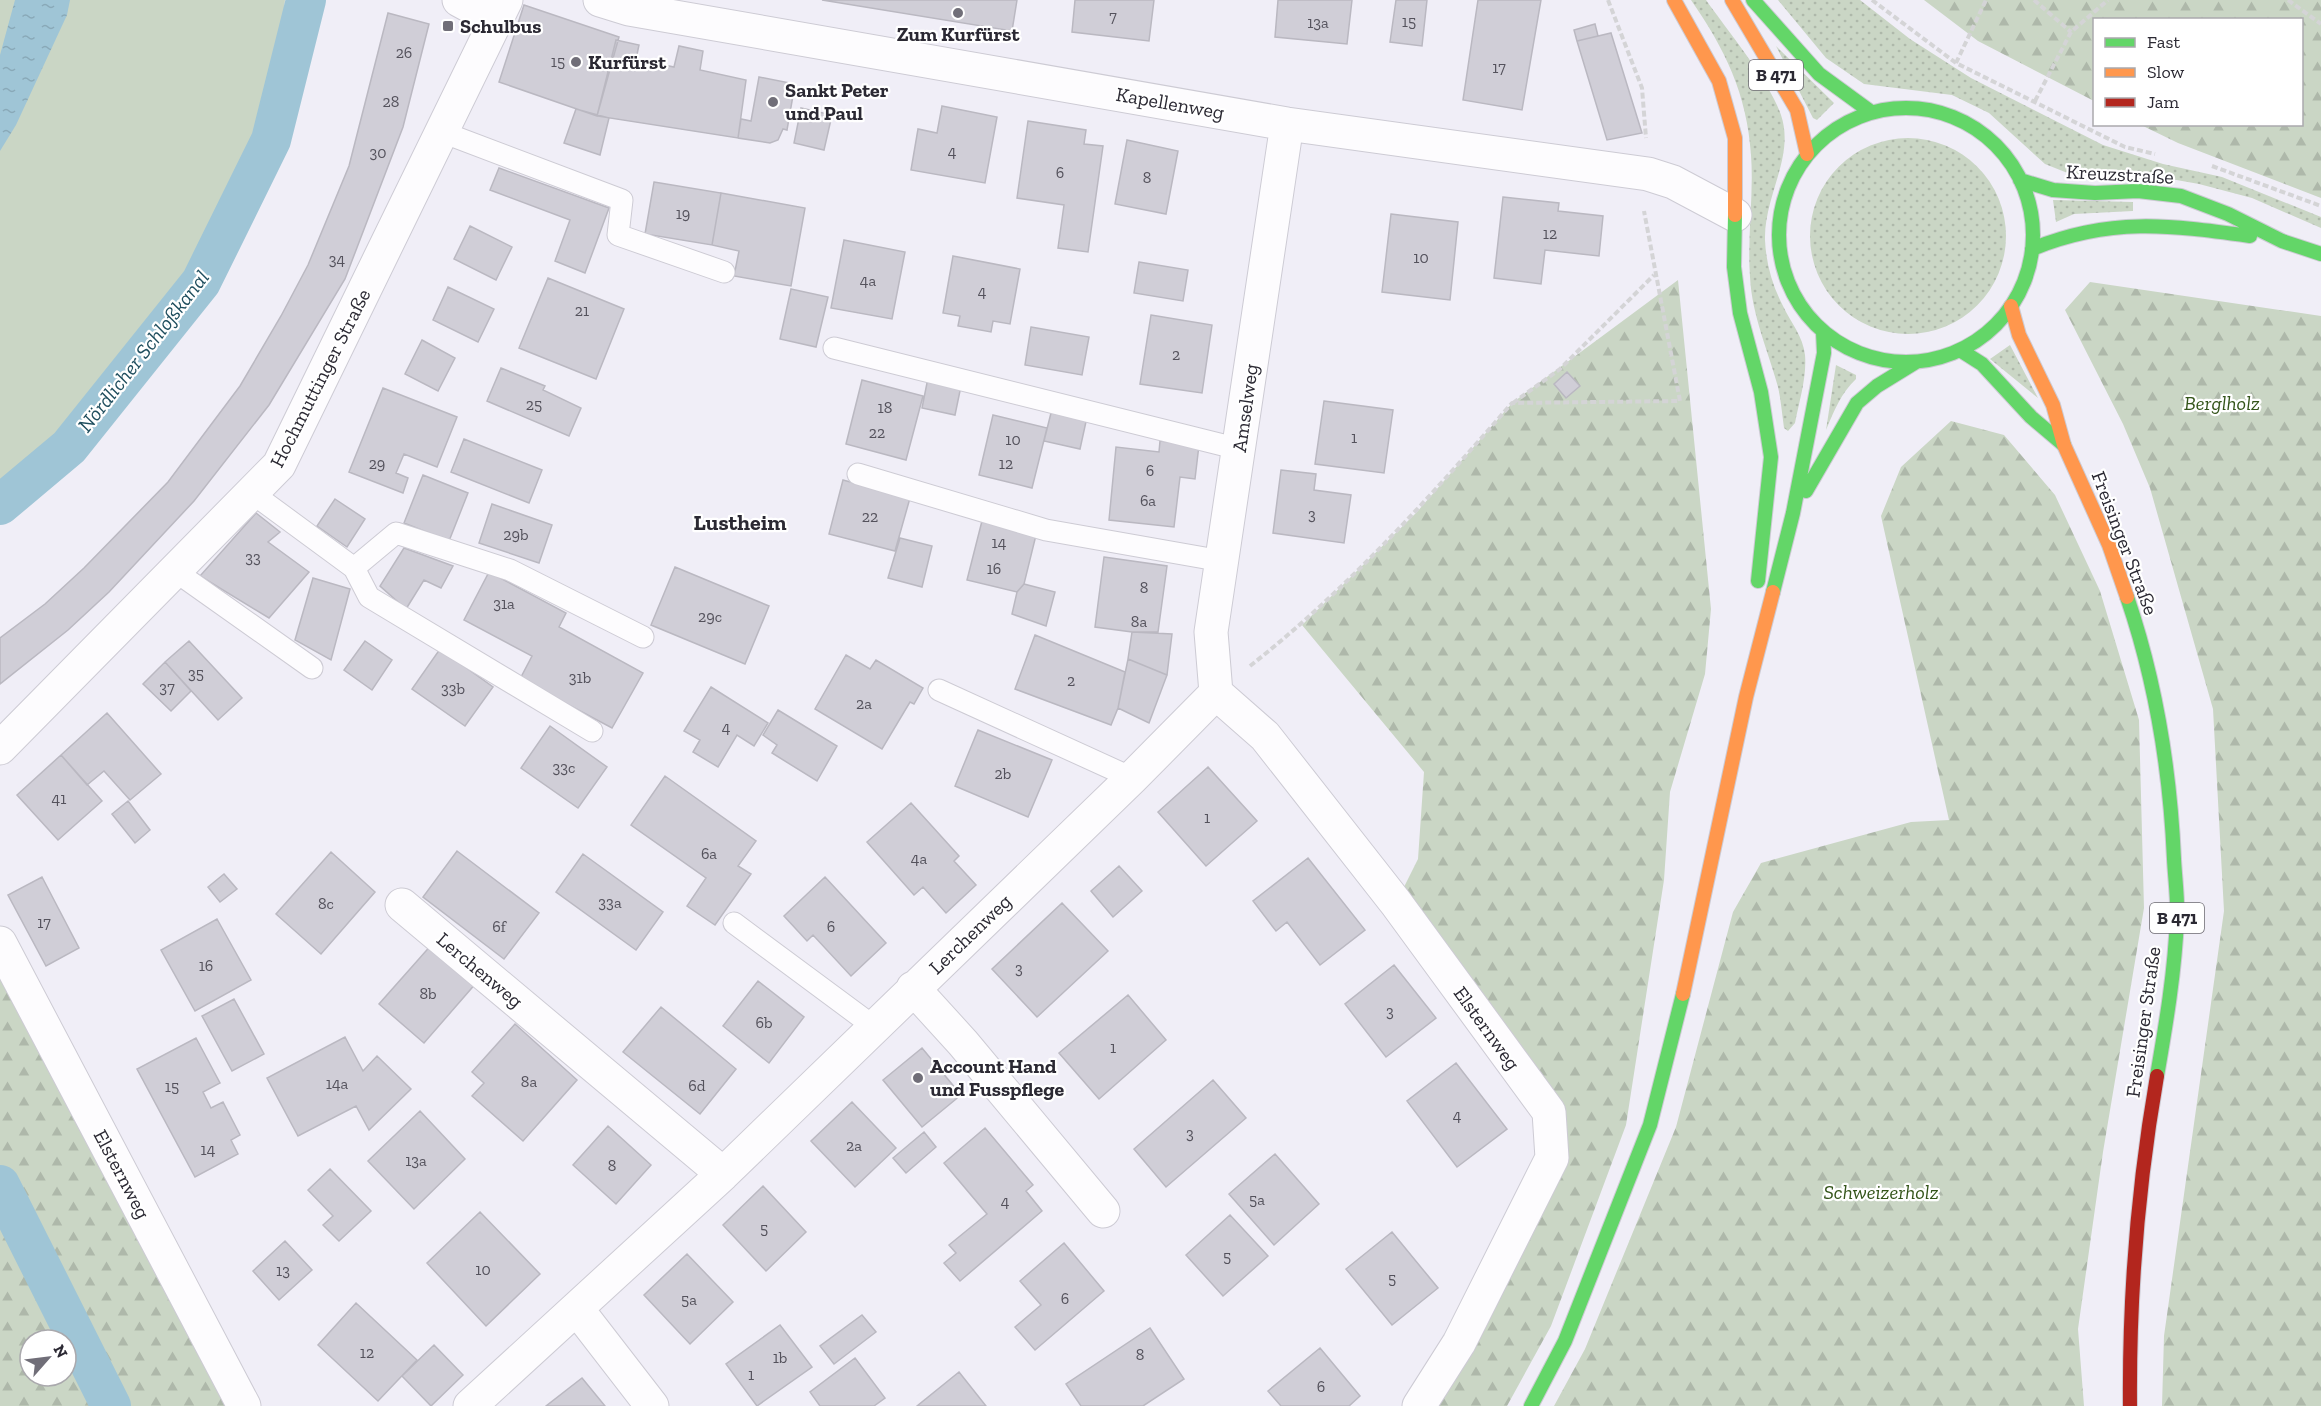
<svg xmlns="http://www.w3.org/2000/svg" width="2321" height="1406" viewBox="0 0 2321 1406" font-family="'Zilla Slab',serif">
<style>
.grass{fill:url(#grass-dots)}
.forest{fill:url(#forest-firs);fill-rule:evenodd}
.green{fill:#cad6c5}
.water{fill:url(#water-ripples)}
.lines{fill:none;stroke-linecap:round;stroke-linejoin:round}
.canal{stroke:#9fc5d6;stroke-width:40}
.building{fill:#d0ced7;stroke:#bab8c1;stroke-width:1.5}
.lane-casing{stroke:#cdcbd4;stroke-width:23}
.street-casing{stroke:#cdcbd4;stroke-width:35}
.fast-casing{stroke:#cdcbd4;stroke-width:16}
.slow-casing{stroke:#cdcbd4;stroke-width:16}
.jam-casing{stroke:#cdcbd4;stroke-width:16}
.path{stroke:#d4d4d6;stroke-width:4;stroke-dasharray:6 3;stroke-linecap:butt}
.lane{stroke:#fdfcfe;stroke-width:21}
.street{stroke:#fdfcfe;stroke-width:33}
.fast{stroke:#63d668;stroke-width:14}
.slow{stroke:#ff974d;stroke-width:14}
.jam{stroke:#b3261e;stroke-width:14}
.poi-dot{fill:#706e78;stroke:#fff;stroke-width:2}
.labels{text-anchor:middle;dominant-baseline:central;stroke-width:4.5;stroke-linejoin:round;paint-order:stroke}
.number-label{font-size:16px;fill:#54525c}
.shield{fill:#fff;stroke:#6b6970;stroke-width:1.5}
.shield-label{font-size:18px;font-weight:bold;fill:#2b2933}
.poi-label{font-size:20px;font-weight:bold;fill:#2b2933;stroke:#fff;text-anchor:start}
.street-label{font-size:20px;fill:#2b2933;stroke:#fff}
.park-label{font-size:20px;font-style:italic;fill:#335419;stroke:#fff}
.water-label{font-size:21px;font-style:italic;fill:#1f4e5e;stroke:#fff}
.quarter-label{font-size:22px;font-weight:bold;fill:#2b2933;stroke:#fff}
</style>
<defs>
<pattern id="grass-dots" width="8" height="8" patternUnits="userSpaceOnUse" patternTransform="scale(1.5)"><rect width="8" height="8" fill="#cad6c5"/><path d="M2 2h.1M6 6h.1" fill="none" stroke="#aeb8aa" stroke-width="1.8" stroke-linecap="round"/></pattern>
<pattern id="forest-firs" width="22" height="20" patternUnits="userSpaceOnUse" patternTransform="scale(1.5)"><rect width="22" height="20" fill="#cad6c5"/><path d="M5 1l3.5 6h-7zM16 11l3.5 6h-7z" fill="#aeb8aa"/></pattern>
<pattern id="water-ripples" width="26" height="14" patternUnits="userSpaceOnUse" patternTransform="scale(1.5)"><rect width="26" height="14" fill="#9fc5d6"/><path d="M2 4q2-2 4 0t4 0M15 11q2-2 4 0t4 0" fill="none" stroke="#89a9b8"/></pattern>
</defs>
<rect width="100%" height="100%" fill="#f0eef7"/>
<path class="grass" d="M1691,0H1706C1727,30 1770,82 1781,115C1795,157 1764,195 1765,240C1766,263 1772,285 1783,306C1791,323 1803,336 1805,355C1807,377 1799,402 1795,423L1788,431L1784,428C1782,414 1781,400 1778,387C1768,350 1752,316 1750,277C1747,237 1754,195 1751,155C1747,94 1725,49 1691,0Z
M1778,0H1860L1910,39L1971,78L2103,145L2163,164L2222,177L2321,217V228L2252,198L2199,184L2154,176L2070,174L2045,164L1989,113L1952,95L1864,84L1826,58Z
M1776,46L1834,103L1817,120L1813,118Z
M1810 236a98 98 0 1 1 196 0a98 98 0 1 1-196 0Z
M2053,200L2133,202V211L2074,214L2056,222Z
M2010,345L2038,398L1990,359Z
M1836,365L1856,375V379C1841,393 1834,411 1826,430Z"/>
<path class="forest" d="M1924,0H2321V198L2178,143L2141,125L2302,124V20H2094V101L1978,41Z
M1678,280L1711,609L1705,674L1670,792L1664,880L1626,1125L1551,1326L1507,1406H1419L1552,1158L1549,1113L1396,903L1418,859L1424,772L1302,625L1416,513L1512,403Z
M2090,282L2321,316V1406H2162L2164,1336L2224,911L2213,709L2150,488L2123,424L2065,310Z
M1951,421L2004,435L2055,495L2100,591L2139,720L2144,908L2103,1152L2078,1329L2084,1406H1554L1585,1349L1676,1127L1733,912L1761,863L1911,822L1949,820L1881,516L1901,467Z
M0,943L244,1406H0ZM30,1340H66V1376H30Z"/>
<path class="green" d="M0,0H285L271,140L201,282L69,447L0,505Z"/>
<path class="water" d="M15,0H70L67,15L16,125L0,151V55Z"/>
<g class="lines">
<path class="canal" d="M0,505L69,447L201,282L271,140L306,0
M0,1185L111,1406"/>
</g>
<path class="building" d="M822,0H1017L1012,31Z
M1075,0H1154L1149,41L1072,32Z
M1278,0H1352L1347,44L1275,37Z
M1396,0H1427L1422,46L1390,42Z
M1478,0H1541L1522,110L1463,100Z
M524,5L619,37L597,116L499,82Z
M388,13L429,24L403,127L345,279L269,405L194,501L109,592L68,630L0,684V638L45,604L84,568L168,482L240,386L281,316L308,265L349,166Z
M1595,24L1598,36L1577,41L1574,30Z
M1611,33L1642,133L1607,140L1577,41Z
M616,40L639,45L636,59L674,67L679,46L703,51L700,70L746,80L738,138L597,116Z
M759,77L795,84L787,130L783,129L778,140L770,143L738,138L741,119L751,121Z
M942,106L997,117L985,183L911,170L918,129L937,133Z
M801,108L832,115L824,150L794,143Z
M576,109L609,118L600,155L564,143Z
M1028,121L1086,130L1084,144L1103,146L1088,252L1058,248L1064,205L1017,198Z
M1127,140L1178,151L1166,214L1115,204Z
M499,168L609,208L585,273L555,261L570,220L490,190Z
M654,182L721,193L712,245L645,234Z
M721,193L805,208L791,286L734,276L739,251L712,245Z
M1503,197L1559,203L1558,211L1603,216L1599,256L1545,250L1541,284L1494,278Z
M1391,214L1458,222L1450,300L1382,292Z
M470,226L512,247L496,280L454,259Z
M844,240L905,252L892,319L831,308Z
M953,256L1020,269L1010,324L993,321L991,332L958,326L960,316L943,313Z
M1139,262L1188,270L1183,301L1134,293Z
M548,278L624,309L596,379L519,348Z
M448,287L494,309L478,342L433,320Z
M791,289L828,297L816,347L780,339Z
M1151,315L1212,325L1202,393L1140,384Z
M1031,327L1089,337L1082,375L1025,365Z
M422,340L455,358L438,391L405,374Z
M501,368L545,386L543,390L581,408L569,436L487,401Z
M1567,372L1580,386L1566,398L1554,384Z
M928,378L961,386L955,415L922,408Z
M862,380L923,396L906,460L846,444Z
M383,388L457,417L437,467L404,454L396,473L408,478L403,493L349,472Z
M1324,401L1393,410L1384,473L1315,464Z
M1052,409L1087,417L1080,449L1044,441Z
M993,415L1047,428L1032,488L979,475Z
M464,439L542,470L529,503L451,472Z
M1160,441L1199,445L1195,479L1180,477L1174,527L1109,520L1116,447L1159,452Z
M1281,470L1316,474L1314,490L1351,495L1344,543L1273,533Z
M423,475L468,493L449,541L404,523Z
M843,480L910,498L895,551L829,534Z
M335,499L365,519L347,547L317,526Z
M492,504L552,525L539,563L479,543Z
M256,513L280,532L268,542L309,572L269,618L200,576Z
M983,517L1037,531L1024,584L1017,592L967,580Z
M900,538L932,546L922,587L888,578Z
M404,548L453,566L441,588L424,580L406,609L380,586Z
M1104,557L1167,566L1158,632H1132L1095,627Z
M675,567L769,606L745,664L651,625Z
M489,572L566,613L559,627L643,673L612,728L520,679L532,656L464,620Z
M313,578L350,589L331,660L295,640Z
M1024,584L1055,592L1046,626L1012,614L1017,592Z
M1132,632L1172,634L1167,675L1128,659Z
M1035,635L1125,672L1118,708L1111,725L1015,689Z
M189,641L242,698L218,720L165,662Z
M365,641L392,660L372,690L344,670Z
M440,649L493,687L465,726L412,689Z
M846,655L870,669L876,660L923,688L914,704L910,702L882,749L815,709Z
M1128,659L1167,675L1149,723L1118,708Z
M165,662L191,691L171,711L143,684Z
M711,687L768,723L754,746L737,735L718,767L693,752L700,740L684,731Z
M778,710L837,746L817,781L772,753L777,745L763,735Z
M107,713L161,774L130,800L104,771L87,785L61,755Z
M550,726L607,767L578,808L521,768Z
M978,730L1052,760L1028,817L955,786Z
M61,755L102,801L58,840L17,795Z
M1208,767L1257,821L1206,866L1158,812Z
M665,776L756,841L738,866L751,874L715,925L687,906L706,878L631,825Z
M128,801L150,830L135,843L112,814Z
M911,803L959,856L954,861L976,885L946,913L923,887L914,895L867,842Z
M457,851L539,913L504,959L423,897Z
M331,852L375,892L321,954L276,914Z
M583,854L663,912L636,950L556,892Z
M1308,858L1365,930L1320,965L1287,922L1276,931L1253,901Z
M1119,866L1142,891L1113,917L1091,891Z
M224,874L237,889L220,902L208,887Z
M42,877L79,948L46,966L8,895Z
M825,877L886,943L851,976L813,935L807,941L784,916Z
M1062,903L1108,951L1037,1017L992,969Z
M217,919L251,980L195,1011L161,950Z
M433,943L477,982L424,1043L379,1004Z
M1394,965L1436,1018L1386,1057L1345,1004Z
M758,981L804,1017L769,1063L723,1026Z
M1128,995L1166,1040L1099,1099L1059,1053Z
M234,999L264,1054L232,1071L202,1016Z
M661,1007L736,1069L700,1114L623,1052Z
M515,1024L577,1080L523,1141L472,1096L484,1083L472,1072Z
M345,1037L363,1071L377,1056L411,1089L369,1130L356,1106L298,1136L267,1078Z
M196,1038L220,1083L203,1092L211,1108L223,1102L240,1135L231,1140L238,1154L195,1177L137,1069Z
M922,1048L961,1095L922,1127L883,1080Z
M1456,1063L1507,1129L1457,1167L1407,1101Z
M1213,1080L1246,1118L1166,1187L1134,1149Z
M852,1102L896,1148L855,1187L811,1141Z
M420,1111L465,1159L414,1209L368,1161Z
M608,1126L651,1165L616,1204L573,1165Z
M985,1128L1033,1185L1026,1191L1042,1211L960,1281L944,1263L956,1253L949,1245L987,1214L944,1163Z
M924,1132L936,1147L906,1173L893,1158Z
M1275,1154L1319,1204L1274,1245L1229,1194Z
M330,1169L371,1211L339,1241L323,1225L333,1216L308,1190Z
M763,1186L806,1232L766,1271L723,1225Z
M480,1212L540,1274L486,1326L427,1263Z
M1230,1215L1268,1256L1223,1296L1186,1255Z
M1392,1232L1438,1288L1392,1325L1346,1269Z
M285,1241L312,1270L279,1300L253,1271Z
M1064,1243L1104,1291L1035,1350L1015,1327L1041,1305L1020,1281Z
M687,1254L733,1302L690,1344L644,1295Z
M356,1303L417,1360L378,1401L318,1345Z
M862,1315L876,1332L834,1364L820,1346Z
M780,1325L812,1367L757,1406L726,1364Z
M1150,1328L1184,1379L1143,1406H1081L1066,1384Z
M434,1345L463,1375L431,1406L402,1376Z
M1320,1348L1360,1396L1349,1406H1281L1268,1391Z
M855,1358L885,1398L874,1406H820L810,1392Z
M959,1372L986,1406H917Z
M582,1378L605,1406H546Z"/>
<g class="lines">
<g class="lane-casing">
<path id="lane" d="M442,132L622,200L618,235L724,272
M834,348L1239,449
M858,474L1046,530L1222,561
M252,493L354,568L396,533L510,570L643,637
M354,568L369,597L592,731
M175,571L312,668
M939,690L1132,778
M734,923L873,1026"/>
</g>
<g class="street-casing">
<path id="street" d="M459,0L496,20
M600,0L629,9L1287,124L1648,174L1673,182L1735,215
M1216,693L1265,736L1396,903L1549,1112L1552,1158L1459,1343L1419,1406
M1216,693L1211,632L1287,124
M0,748L279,465L506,0
M402,905L723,1174
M0,943L244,1406
M913,988L963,1043L1103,1211
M577,1309L652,1406
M470,1406L723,1174L1132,778L1216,693"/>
</g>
<g class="fast-casing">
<path id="fast" d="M1753,0L1819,74L1871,112
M1779 235a127 127 0 1 1 254 0a127 127 0 1 1-254 0Z
M2020,180L2053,190L2095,193L2138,191L2181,196L2228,214L2282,241L2321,254
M1735,215L1734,267L1740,313L1761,392L1771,457L1758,581
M2032,249C2110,217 2169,225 2250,236
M1960,350L1982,364L2031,417L2064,445
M1806,491L1857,403L1877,386L1916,362
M1773,592L1793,513L1824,353L1823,332
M2127,597C2156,682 2170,769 2174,859C2175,879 2178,899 2177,918C2175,971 2166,1024 2157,1076
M1531,1406L1565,1341L1650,1125L1683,994"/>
</g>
<g class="slow-casing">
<path id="slow" d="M1674,0L1719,81L1735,138V215
M1732,0L1797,110L1807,154
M2011,306L2019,335L2053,405L2064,445L2109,545L2127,597
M1683,994L1746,697L1773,592"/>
</g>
<g class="jam-casing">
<path id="jam" d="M2130,1406C2129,1295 2138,1185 2157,1076"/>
</g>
<path class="path" d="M1608,0L1642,88L1646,138
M1872,0L1956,63L2125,147L2155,154
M2034,0L2071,32
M2288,0L2321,24
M1956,63L1986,0
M2035,101L2071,32L2108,0
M2212,166L2321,206
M1513,403L1560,369L1654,275
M1250,666C1348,589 1430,497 1512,403L1680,401L1644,211"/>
<use href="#lane" class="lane"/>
<use href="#street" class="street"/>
<use href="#fast" class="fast"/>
<use href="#slow" class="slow"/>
<use href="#jam" class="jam"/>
</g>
<g class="poi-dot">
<circle cx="958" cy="13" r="6"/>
<rect x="442" y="20" width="12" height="12" rx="3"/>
<circle cx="576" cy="62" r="6"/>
<circle cx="773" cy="102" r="6"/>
<circle cx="918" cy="1078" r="6"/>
</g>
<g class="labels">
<g class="number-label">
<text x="1113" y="16">7</text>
<text x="1409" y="21">15</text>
<text x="1318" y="22">13a</text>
<text x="404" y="52">26</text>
<text x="558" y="61">15</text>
<text x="1499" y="67">17</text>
<text x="391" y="101">28</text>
<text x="952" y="151">4</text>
<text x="378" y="152">30</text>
<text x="1060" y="172">6</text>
<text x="1147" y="177">8</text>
<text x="683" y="213">19</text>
<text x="1550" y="233">12</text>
<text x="1421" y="257">10</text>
<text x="337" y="259">34</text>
<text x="868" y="280">4a</text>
<text x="982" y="291">4</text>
<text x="582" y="310">21</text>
<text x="1176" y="354">2</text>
<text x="534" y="404">25</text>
<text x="885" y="407">18</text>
<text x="877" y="432">22</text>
<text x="1354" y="437">1</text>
<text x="1013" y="439">10</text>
<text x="377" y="463">29</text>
<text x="1006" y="463">12</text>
<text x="1150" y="470">6</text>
<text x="1148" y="500">6a</text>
<text x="1312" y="514">3</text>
<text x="870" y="516">22</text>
<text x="516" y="534">29b</text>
<text x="999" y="542">14</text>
<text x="253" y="557">33</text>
<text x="994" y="568">16</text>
<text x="1144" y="587">8</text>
<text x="504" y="603">31a</text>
<text x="710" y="616">29c</text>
<text x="1139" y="621">8a</text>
<text x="196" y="673">35</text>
<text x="580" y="677">31b</text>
<text x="1071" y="680">2</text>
<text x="167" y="687">37</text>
<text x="453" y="688">33b</text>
<text x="864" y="703">2a</text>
<text x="726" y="727">4</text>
<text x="564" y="767">33c</text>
<text x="1003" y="773">2b</text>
<text x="59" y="798">41</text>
<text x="1207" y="817">1</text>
<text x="709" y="853">6a</text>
<text x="919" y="858">4a</text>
<text x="610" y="902">33a</text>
<text x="326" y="903">8c</text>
<text x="44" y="922">17</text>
<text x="499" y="926">6f</text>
<text x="831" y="926">6</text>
<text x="206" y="965">16</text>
<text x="1019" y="968">3</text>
<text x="428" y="993">8b</text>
<text x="1390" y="1011">3</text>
<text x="764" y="1022">6b</text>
<text x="1113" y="1047">1</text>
<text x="529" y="1081">8a</text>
<text x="337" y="1083">14a</text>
<text x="697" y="1085">6d</text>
<text x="172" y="1086">15</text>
<text x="1457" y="1115">4</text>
<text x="1190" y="1133">3</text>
<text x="854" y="1145">2a</text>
<text x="208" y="1149">14</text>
<text x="416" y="1160">13a</text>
<text x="612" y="1165">8</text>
<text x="1257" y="1199">5a</text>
<text x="1005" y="1201">4</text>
<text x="764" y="1228">5</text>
<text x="1227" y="1256">5</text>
<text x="483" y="1269">10</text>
<text x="283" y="1270">13</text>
<text x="1392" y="1278">5</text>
<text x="1065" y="1298">6</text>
<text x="689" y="1299">5a</text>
<text x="367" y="1352">12</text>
<text x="1140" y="1354">8</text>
<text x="780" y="1357">1b</text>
<text x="751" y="1374">1</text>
<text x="1321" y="1386">6</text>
</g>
<g class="shield">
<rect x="1749" y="60" width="54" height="30" rx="4.5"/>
<rect x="2150" y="903" width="54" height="30" rx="4.5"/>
</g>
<g class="shield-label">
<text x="1776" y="75">B 471</text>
<text x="2177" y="918">B 471</text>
</g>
<g class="poi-label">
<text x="460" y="26">Schulbus</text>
<text x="958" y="34" text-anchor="middle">Zum Kurfürst</text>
<text x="588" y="62">Kurfürst</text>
<text x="785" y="90">Sankt Peter<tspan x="785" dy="23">und Paul</tspan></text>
<text x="930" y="1066">Account Hand<tspan x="930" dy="23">und Fusspflege</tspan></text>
</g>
<g class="street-label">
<text transform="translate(1170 103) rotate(10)">Kapellenweg</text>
<text transform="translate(2120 174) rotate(3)">Kreuzstraße</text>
<text transform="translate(320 378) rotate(-63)">Hochmuttinger Straße</text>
<text transform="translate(1245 408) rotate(-82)">Amselweg</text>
<text transform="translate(2125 543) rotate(69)">Freisinger Straße</text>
<text transform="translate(970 934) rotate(-44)">Lerchenweg</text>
<text transform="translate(480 970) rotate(40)">Lerchenweg</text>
<text transform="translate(2143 1022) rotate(-82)">Freisinger Straße</text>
<text transform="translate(1487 1028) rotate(54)">Elsternweg</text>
<text transform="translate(122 1174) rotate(62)">Elsternweg</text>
</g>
<g class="park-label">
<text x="2222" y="403">Berglholz</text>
<text x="1881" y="1192">Schweizerholz</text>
</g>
<g class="water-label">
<text transform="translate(143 351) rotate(-52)">Nördlicher Schloßkanal</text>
</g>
<g class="quarter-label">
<text x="740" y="522">Lustheim</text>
</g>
</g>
<rect x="2093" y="18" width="210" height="108" fill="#ffffff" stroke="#aaa9ad" stroke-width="1.5"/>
<rect x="2105" y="38" width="30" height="9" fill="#63d668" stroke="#aaa9ad" stroke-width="1.5"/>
<text x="2147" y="48" font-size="18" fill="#2b2933">Fast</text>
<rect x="2105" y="68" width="30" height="9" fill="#ff974d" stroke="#aaa9ad" stroke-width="1.5"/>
<text x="2147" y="78" font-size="18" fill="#2b2933">Slow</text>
<rect x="2105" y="98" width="30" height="9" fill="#b3261e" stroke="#aaa9ad" stroke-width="1.5"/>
<text x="2147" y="108" font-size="18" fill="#2b2933">Jam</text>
<g transform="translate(48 1358) rotate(62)"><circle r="28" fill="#ffffff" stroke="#aaa9ad" stroke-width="1.5"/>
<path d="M0-4.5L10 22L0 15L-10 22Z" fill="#706e78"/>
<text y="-9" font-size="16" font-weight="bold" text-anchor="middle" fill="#2b2933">N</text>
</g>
</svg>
